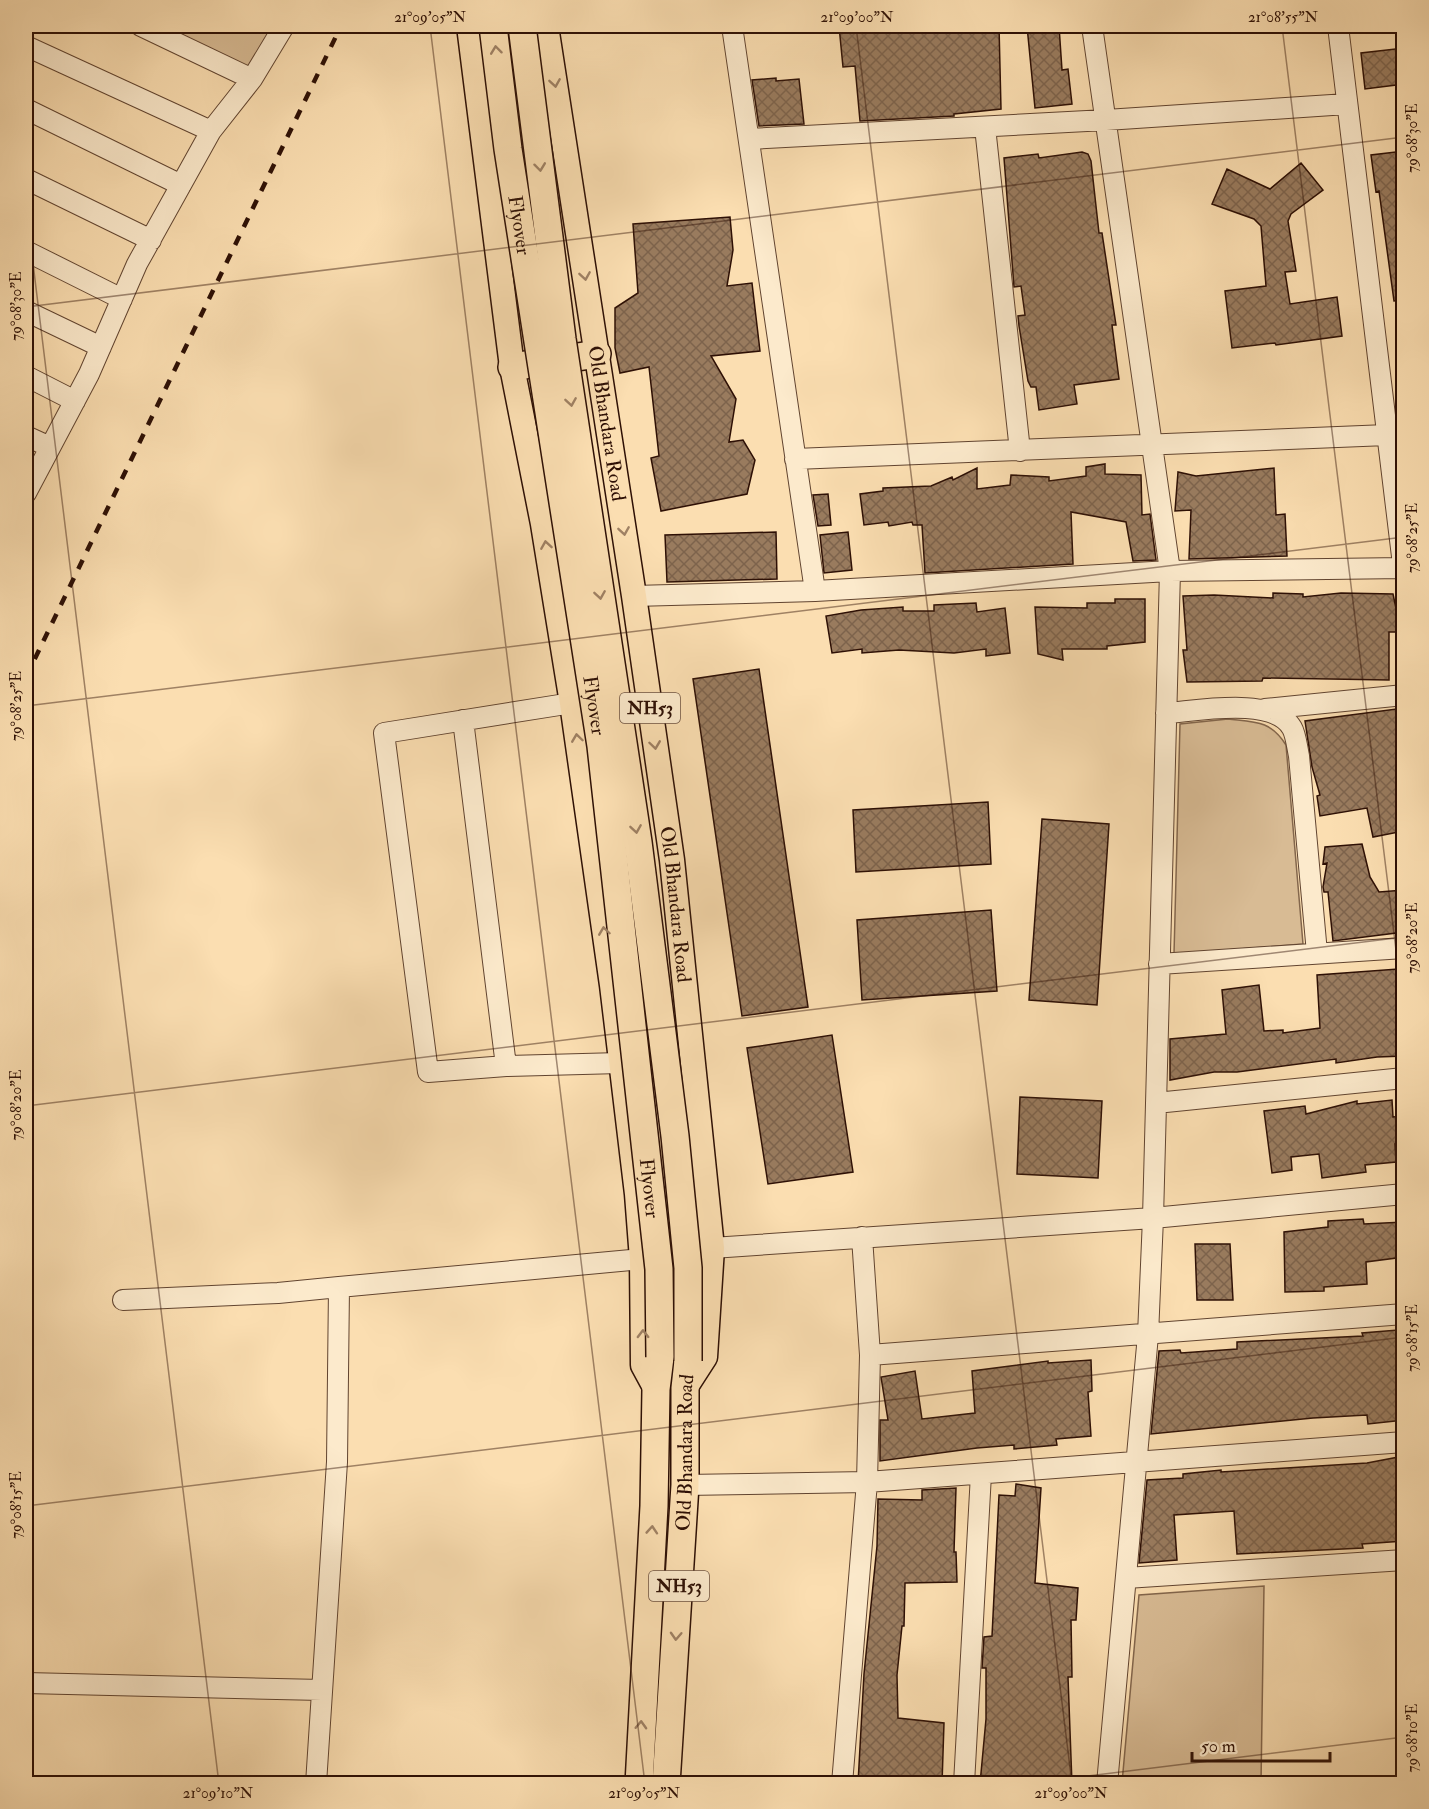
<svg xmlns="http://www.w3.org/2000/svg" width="1429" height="1809" viewBox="0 0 1429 1809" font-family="'IM FELL Double Pica',serif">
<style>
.green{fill:#d8bb94;stroke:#83664c;stroke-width:1.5}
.building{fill:url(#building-cross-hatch);stroke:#2e1005;stroke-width:1.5}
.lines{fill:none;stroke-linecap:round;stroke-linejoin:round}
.minor-casing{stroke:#614430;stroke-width:22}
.major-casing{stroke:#2e1005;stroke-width:27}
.highway-casing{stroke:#2e1005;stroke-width:30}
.minor{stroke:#fceacc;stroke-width:20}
.major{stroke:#fbdeb1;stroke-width:24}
.highway{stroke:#fbdeb1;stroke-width:27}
.rail{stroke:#2e1005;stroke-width:4.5;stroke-dasharray:10 10;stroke-linecap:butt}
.highway-bridge-casing{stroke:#2e1005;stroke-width:30;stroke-linecap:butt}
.highway-bridge{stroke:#fbdeb1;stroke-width:27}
.oneway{stroke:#9f8164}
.ticks{fill:none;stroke:#2e1005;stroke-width:1.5;stroke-opacity:0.45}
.labels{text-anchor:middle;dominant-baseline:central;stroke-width:4.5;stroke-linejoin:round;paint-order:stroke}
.shield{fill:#fceacc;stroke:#6c5141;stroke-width:1.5}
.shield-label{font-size:18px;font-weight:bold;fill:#2e1005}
.street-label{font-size:20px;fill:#2e1005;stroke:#fceacc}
.neatline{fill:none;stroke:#2e1005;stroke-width:2}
.ticks-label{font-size:15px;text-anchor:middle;fill:#2e1005}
</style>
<defs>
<pattern id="building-cross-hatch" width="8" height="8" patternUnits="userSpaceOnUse" patternTransform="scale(1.5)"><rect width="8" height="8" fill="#997b5e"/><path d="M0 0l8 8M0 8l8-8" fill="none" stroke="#7d634c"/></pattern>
</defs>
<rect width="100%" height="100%" fill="#fbdeb1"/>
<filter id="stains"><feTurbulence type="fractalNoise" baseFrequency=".00333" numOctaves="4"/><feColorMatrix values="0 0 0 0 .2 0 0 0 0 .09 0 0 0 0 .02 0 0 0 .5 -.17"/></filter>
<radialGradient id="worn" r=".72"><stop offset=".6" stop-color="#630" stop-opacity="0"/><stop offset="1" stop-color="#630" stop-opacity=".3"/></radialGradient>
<path class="green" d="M161,26H274L251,69Z
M1228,719C1255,722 1270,720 1286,745L1303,944L1174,954L1180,724Z
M1264,1586L1261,1783H1122L1139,1595Z"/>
<path class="building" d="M839,26H999L1001,109L954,114V116L860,121L855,66L843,67Z
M1027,26H1059L1062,70L1068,69L1072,104L1035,108Z
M1404,48V84L1365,89L1361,53Z
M776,78V81L799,79L804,124L759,126L752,80Z
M1404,151V300L1394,301L1379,191L1376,192L1371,155Z
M1082,152L1088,154L1091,161L1099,233H1102L1116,325H1112L1119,379L1074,385L1077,404L1039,410L1036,387H1031L1028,381L1019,326L1018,316L1025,315L1021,286L1014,287L1004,158L1038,154L1039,158Z
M1301,163L1323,190L1291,214L1288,221L1296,271L1285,272L1290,304L1337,297L1342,336L1276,345L1275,343L1232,348L1225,291L1266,286L1261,226L1254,219L1212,204L1227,169L1270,189Z
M730,217L733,250L727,286L752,283L760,351L711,356L736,399L729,442L743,440L755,460L747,494L661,511L651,458L659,456L649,367L620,373L615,348V308L638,293L633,224Z
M1105,464V474L1141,475L1142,515L1150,514L1156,560L1133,561L1126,522L1071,512L1073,564L925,573L922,525H913L912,522L889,526L888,522L864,525L860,494L883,491V488L931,486L952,477L953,480L977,468V489L1010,485L1011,475L1049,477V481L1086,476V467Z
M1274,468L1276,515L1285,514L1287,556L1189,559L1191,510L1175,511L1178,472L1196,476Z
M828,494L831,525L818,526L813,495Z
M776,532L777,579L667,582L665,535Z
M848,532L852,570L824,573L820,535Z
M1273,593L1303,594V597L1341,593L1393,594L1401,632H1389V680L1263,678L1262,681L1187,682L1183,650H1187L1183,596L1214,595L1273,598Z
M1115,599H1145V642L1107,646V649H1062L1063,660L1038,654L1035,607L1087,608V603H1115Z
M976,603L977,612L1005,608L1010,653L986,656V649L954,653L899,650L862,653V649L832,653L826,616L861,610L903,607V611H934V605Z
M759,669L808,1007L742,1016L693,679Z
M1404,708V831L1373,837L1367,808L1320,816L1317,796L1320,795L1312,767L1305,721Z
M988,802L991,864L856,872L853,810Z
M1042,819L1109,824L1097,1005L1029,1000Z
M1362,844L1370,877L1379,892L1404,890V932L1333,941L1328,892H1324L1323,887L1327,863L1323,864L1325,847Z
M991,910L997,991L862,1000L857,920Z
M1398,969L1401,1019H1404V1056L1377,1057L1336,1063V1059L1237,1072H1214L1170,1080V1039L1226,1034L1222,990L1259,985L1264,1031L1283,1030V1033L1320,1028L1317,975Z
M832,1035L853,1172L768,1184L747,1048Z
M1020,1097L1102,1101L1098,1178L1017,1174Z
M1392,1100L1393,1117L1404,1116V1143L1395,1144L1396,1162L1365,1165L1366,1172L1322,1178L1319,1154L1291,1157L1292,1170L1272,1173L1264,1111L1305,1106L1306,1114L1357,1101V1104Z
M1363,1219L1364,1224L1404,1222V1257L1366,1262L1367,1284L1324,1287V1291L1285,1292L1284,1232L1328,1227V1221Z
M1195,1244H1230L1233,1300H1197Z
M1398,1330L1401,1381L1404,1380V1420L1368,1424L1367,1415L1313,1418L1151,1434L1159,1351L1180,1350L1181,1353L1237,1349V1342L1363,1336L1362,1333Z
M1091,1360L1092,1391L1088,1392L1091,1436L1056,1439L1057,1445L1014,1449V1445L977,1448L880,1461V1420H888L881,1377L915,1371L922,1419L975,1413L972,1371L1048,1361V1363Z
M1404,1456V1497H1401L1404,1541L1362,1544L1363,1548L1237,1554L1234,1511L1174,1515L1177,1560L1139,1563L1147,1480L1183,1478V1474L1221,1470V1472L1367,1463Z
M1016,1484L1041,1488L1035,1583L1078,1588L1076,1620H1071L1072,1677H1068L1072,1784H980L986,1719V1668H982L984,1637L992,1636L999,1495L1015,1496Z
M956,1488L954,1552H956L957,1582L905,1583L904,1626H902L897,1675L898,1718L944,1723L942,1784H858L864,1674L877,1546L878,1499L922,1500V1490Z"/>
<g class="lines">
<g class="minor-casing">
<path id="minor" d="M141,26L252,79
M1338,26L1404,573
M26,46L211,131
M26,109L181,185
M985,127L1020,451
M749,139L1106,120L1347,104
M26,179L151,240
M26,251L122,299
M26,311L101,347
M26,376L75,401
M26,436L50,447
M795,459L1387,435
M26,493L89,374L137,264L181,185L211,131L252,79L284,26
M815,591L1170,571L1092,26
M634,596L815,591L732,26
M572,703L384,733L428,1072L506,1066L620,1063
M1265,709L1404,695
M1166,713C1197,711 1274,696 1292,728C1296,735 1297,747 1299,756L1317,953
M463,720L506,1066
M1159,964L1404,948
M1156,1103L1404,1078
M862,1237L870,1355
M123,1300L278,1293L339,1287
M1404,1314L870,1355L867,1482L1404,1442
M685,1485L867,1482L842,1784
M1126,1578L1404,1560
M26,1683L322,1690
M316,1784L337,1462L339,1287L642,1259L712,1248L1153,1218L1170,571L1404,568
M964,1784L981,1474
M1107,1784L1148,1335L1153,1218L1404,1194"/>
</g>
<g class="major-casing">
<g id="major">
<path d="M469,26L512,367L543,524L572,703L612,985L637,1194L642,1259L643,1365L656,1389"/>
<path id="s1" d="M546,26L634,596L672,860L712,1248L705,1357L685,1388"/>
</g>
</g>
<g class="highway-casing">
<g id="highway">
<path d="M512,367L597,354"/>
<path d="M639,1784L654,1506L656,1389L660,1357"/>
<path id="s2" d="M666,1784L685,1485V1388L688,1361"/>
</g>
</g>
<use href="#minor" class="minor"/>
<use href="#major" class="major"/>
<use href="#highway" class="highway"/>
<path class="rail" d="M26,677L341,26"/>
<g class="highway-bridge-casing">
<g id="highway-bridge">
<path id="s3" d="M493,26L508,149L601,746L659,1269L660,1357"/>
<path d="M522,26L562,339L638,842L675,1136L688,1268V1361"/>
</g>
</g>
<use href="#highway-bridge" class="highway-bridge"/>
</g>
<defs><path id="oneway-chevron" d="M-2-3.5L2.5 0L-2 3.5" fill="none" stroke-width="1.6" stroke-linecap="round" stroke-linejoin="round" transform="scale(1.5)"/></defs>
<g class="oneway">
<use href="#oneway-chevron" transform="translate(496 50) rotate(-97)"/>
<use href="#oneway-chevron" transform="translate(555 83) rotate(81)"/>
<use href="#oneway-chevron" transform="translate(540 167) rotate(83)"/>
<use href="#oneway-chevron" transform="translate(585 276) rotate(81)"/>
<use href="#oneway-chevron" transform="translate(571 402) rotate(81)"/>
<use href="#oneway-chevron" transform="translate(624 531) rotate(81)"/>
<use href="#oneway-chevron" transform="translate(546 545) rotate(-99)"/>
<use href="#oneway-chevron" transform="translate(600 595) rotate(81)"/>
<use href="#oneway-chevron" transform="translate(577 738) rotate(-98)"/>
<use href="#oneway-chevron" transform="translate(655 745) rotate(82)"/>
<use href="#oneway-chevron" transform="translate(636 829) rotate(81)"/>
<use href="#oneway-chevron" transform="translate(604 931) rotate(-98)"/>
<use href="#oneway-chevron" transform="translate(643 1334) rotate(-91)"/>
<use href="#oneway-chevron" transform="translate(652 1530) rotate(-86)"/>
<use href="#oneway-chevron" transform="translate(676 1636) rotate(93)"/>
<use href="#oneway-chevron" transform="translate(641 1725) rotate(-88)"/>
</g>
<path class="ticks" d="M430,26L645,1784M856,26L1072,1784M1282,26L1404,1015M26,206L219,1784M26,307L1404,137M26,706L1404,537M26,1106L1404,937M26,1506L1404,1337M1023,1784L1404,1737"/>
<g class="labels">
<g class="shield">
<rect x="620" y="693" width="60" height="30" rx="4.5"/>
<rect x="649" y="1571" width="60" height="30" rx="4.5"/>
</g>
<g class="shield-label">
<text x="650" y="708">NH53</text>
<text x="679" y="1586">NH53</text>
</g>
<g class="street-label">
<text stroke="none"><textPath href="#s3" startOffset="201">Flyover</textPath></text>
<text stroke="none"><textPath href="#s1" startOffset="402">Old Bhandara Road</textPath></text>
<text stroke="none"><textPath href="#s3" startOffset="687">Flyover</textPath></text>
<text stroke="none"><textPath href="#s1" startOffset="888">Old Bhandara Road</textPath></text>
<text stroke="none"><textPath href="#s3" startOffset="1173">Flyover</textPath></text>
<text stroke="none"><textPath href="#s2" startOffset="332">Old Bhandara Road</textPath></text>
</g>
</g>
<rect width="1429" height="1809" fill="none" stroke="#fbdeb1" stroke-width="66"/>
<path d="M1192 1752v9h138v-9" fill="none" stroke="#2e1005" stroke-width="3"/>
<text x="1201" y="1752" font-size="18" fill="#2e1005" stroke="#fceacc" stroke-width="4.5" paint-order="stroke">50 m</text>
<rect x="33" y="33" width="1363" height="1743" class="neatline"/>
<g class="ticks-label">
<text x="430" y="22">21°09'05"N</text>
<text x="857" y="22">21°09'00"N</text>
<text x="1283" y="22">21°08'55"N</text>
<text transform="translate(1412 138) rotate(-90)" y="5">79°08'30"E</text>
<text transform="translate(16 306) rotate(-90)" y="5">79°08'30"E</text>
<text transform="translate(1412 538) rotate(-90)" y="5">79°08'25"E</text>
<text transform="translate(16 706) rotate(-90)" y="5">79°08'25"E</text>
<text transform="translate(1412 938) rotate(-90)" y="5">79°08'20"E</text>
<text transform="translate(16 1105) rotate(-90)" y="5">79°08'20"E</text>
<text transform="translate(1412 1338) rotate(-90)" y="5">79°08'15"E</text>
<text transform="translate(16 1505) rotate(-90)" y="5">79°08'15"E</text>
<text transform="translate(1412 1738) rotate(-90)" y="5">79°08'10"E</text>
<text x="218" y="1798">21°09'10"N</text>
<text x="644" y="1798">21°09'05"N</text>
<text x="1071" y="1798">21°09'00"N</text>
</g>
<rect width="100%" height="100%" filter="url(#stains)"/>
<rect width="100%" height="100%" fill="url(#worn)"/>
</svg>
